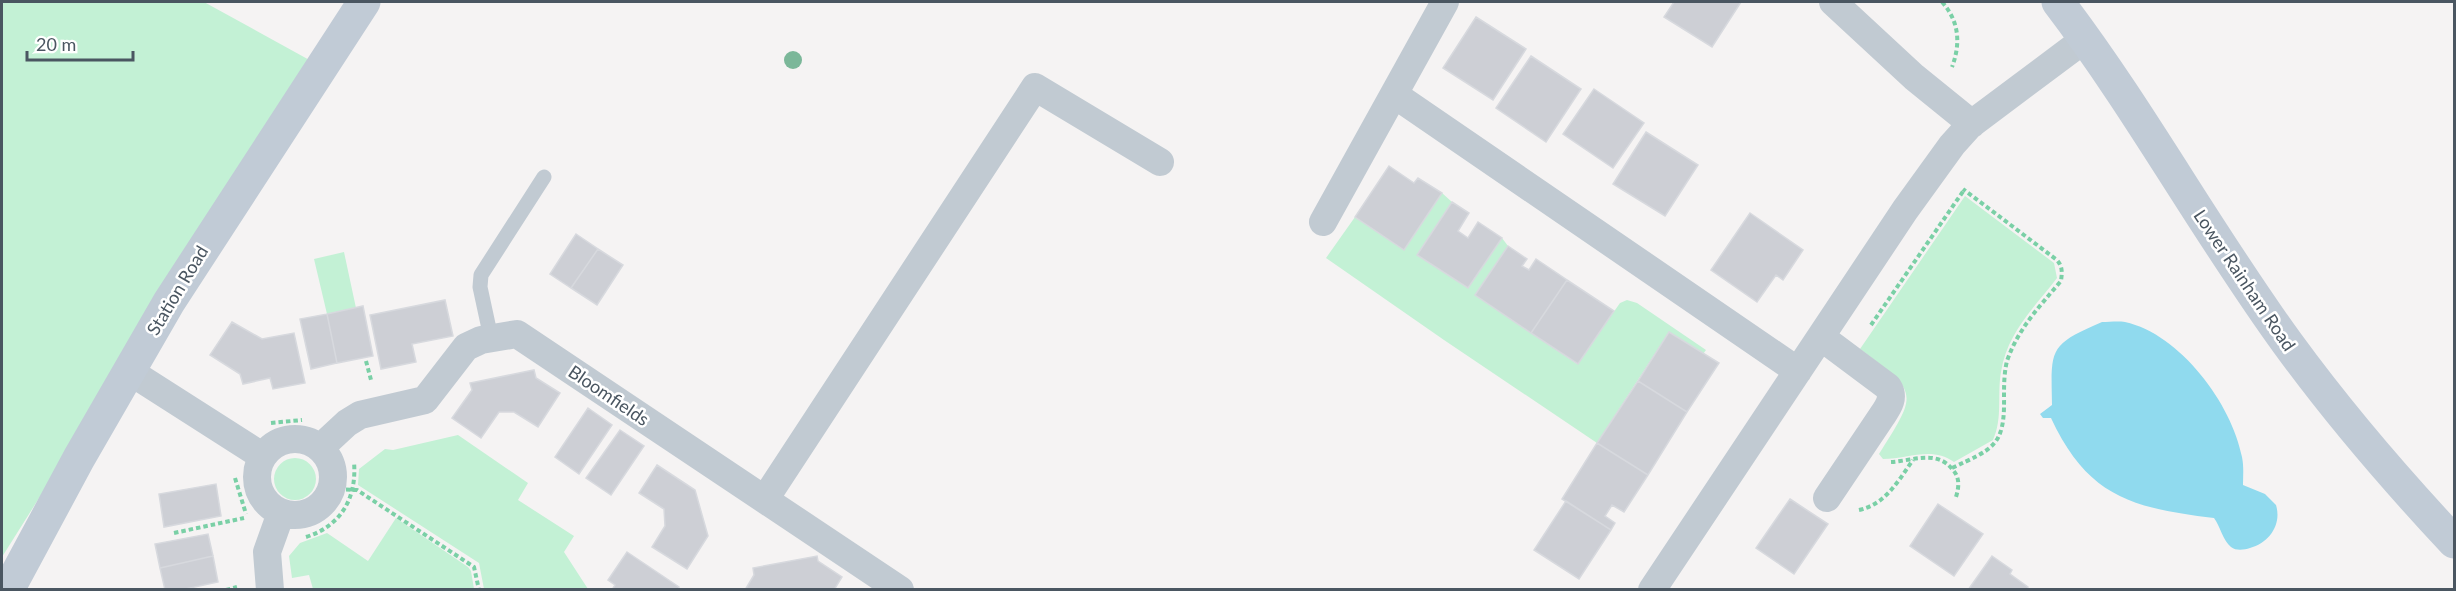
<svg xmlns="http://www.w3.org/2000/svg" width="2456" height="591" viewBox="0 0 2456 591" font-family="Lato,sans-serif">
<style>
.green{fill:#c3f1d5}
.water{fill:#90daee}
.building{fill:#cdcfd5;stroke:#d7d9de;stroke-width:1.5}
.lines{fill:none;stroke-linecap:round;stroke-linejoin:round}
.path{stroke:#7ad0a6;stroke-width:4;stroke-dasharray:4.5 3;stroke-linecap:butt}
.lane{stroke:#c1cad2;stroke-width:15}
.street{stroke:#c1cad2;stroke-width:28}
.secondary{stroke:#c1cbd6;stroke-width:33}
.tree{fill:#7bb799}
.labels{text-anchor:middle;dominant-baseline:central;stroke-width:5;stroke-linejoin:round;paint-order:stroke}
.street-label{font-size:18px;fill:#4a5661;stroke:#fff}
</style>
<rect width="100%" height="100%" fill="#f5f3f3"/>
<path class="green" d="M2,2H204L313,62L2,557Z
M1442,193L1452,202L1417,255L1468,288L1502,238L1508,246L1476,295L1577,364L1620,303L1627,300L1637,303L1706,350L1703,354L1669,332L1597,443L1444,340L1326,258L1355,217L1404,250Z
M1965,196L2054,263L2057,278C2034,308 2007,333 2001,372C1997,395 2003,418 1993,440L1954,462C1932,446 1908,459 1883,459L1879,454C1918,392 1919,393 1860,349Z
M344,252L356,308L327,314L314,259Z
M458,435L528,483L518,500L574,536L564,552L588,589H484L479,563L358,485L359,469L385,449L393,450Z
M274 479a21 21 0 1 1 42 0a21 21 0 1 1-42 0Z
M396,518L468,567L471,571L474,589H313L309,575L292,578L289,556L300,543L327,533L368,561Z"/>
<path class="water" d="M2102,322C2109,322 2118,321 2125,322C2180,334 2232,404 2242,457C2244,467 2243,476 2243,485L2265,494L2276,505C2282,525 2269,543 2250,548C2244,550 2236,551 2231,547C2223,541 2220,526 2214,518C2132,508 2088,497 2051,418H2043L2040,414L2052,405C2051,349 2048,345 2102,322Z"/>
<path class="building" d="M1674,2H1741L1712,47L1664,17Z
M1476,17L1526,49L1493,100L1443,68Z
M1531,56L1581,89L1546,142L1496,108Z
M1594,89L1644,123L1613,168L1563,134Z
M1646,132L1698,165L1665,216L1613,184Z
M1389,166L1414,183L1418,178L1442,193L1404,250L1355,217Z
M1452,202L1469,213L1458,231L1468,238L1478,222L1502,238L1468,288L1417,255Z
M1750,213L1803,250L1783,280L1776,275L1757,302L1711,270Z
M576,234L598,249L571,288L550,274Z
M1508,246L1527,259L1522,266L1529,270L1536,259L1567,280L1531,333L1475,295Z
M598,249L623,265L597,305L571,288Z
M1567,280L1614,311L1578,364L1531,333Z
M445,300L453,336L412,344L416,362L381,369L370,315Z
M363,306L373,356L337,363L327,314Z
M327,314L337,363L311,369L300,319Z
M232,322L262,339L294,333L305,383L273,389L270,378L243,384L240,374L210,355Z
M1669,332L1719,363L1687,412L1638,381Z
M534,370L536,378L560,393L538,427L514,412H499L481,438L452,418L472,390L470,383Z
M1638,381L1687,412L1648,475L1597,443Z
M588,408L612,425L579,474L555,457Z
M620,430L644,446L611,495L586,478Z
M1597,443L1648,475L1624,512L1612,505L1605,516L1615,523L1611,530L1562,499Z
M657,465L695,490L708,536L687,569L652,547L665,526L664,509L639,493Z
M216,484L221,516L164,527L159,494Z
M1790,499L1828,524L1794,574L1756,548Z
M1566,501L1611,530L1579,579L1534,550Z
M1938,504L1983,534L1954,576L1910,546Z
M208,534L213,556L160,568L155,544Z
M627,552L679,587L678,590H612L615,585L608,580Z
M213,556L218,582L181,590H165L160,568Z
M817,556L818,561L842,577L834,590H745L754,575L753,568Z
M1992,556L2012,570L2010,574L2028,587L2027,590H1968Z"/>
<g class="lines">
<path class="path" d="M1942,2C1959,21 1961,43 1952,67
M1871,325L1964,190
M366,361L371,380
M271,423L302,420
M1891,462C1912,461 1937,449 1953,470C1960,478 1959,487 1956,497
M1952,468C1992,449 2005,447 2004,398C2004,386 2004,373 2007,361C2018,329 2039,307 2061,281C2062,273 2063,267 2057,260L1963,189
M235,478L246,514
M331,489L357,490L474,567L479,590
M1859,510C1886,504 1898,481 1913,460
M174,533L244,518
M306,537C341,526 357,498 354,462
M226,590L237,587"/>
<path class="lane" d="M491,338L480,287L481,275L544,177"/>
<path class="street" d="M1833,2L1914,77L1972,124
M1395,95L1798,371
M1323,222L1445,2
M1821,337L1888,387C1895,398 1888,407 1882,416L1827,498
M129,371L262,456
M257 477a38 38 0 1 1 76 0a38 38 0 1 1-76 0Z
M320,448L347,423L360,415L425,400L466,347L481,340L517,334L900,590
M765,499L1035,87L1160,162
M270,590L267,552L281,513
M1652,590L1905,210L1952,145L1970,125L2085,39"/>
<path class="secondary" d="M2058,2C2141,111 2207,233 2288,344C2339,414 2395,479 2454,542
M8,590L79,458L169,302L364,2"/>
</g>
<circle class="tree" cx="793" cy="60" r="9"/>
<g class="labels">
<g class="street-label">
<text transform="translate(2245 280) rotate(56)">Lower Rainham Road</text>
<text transform="translate(177 290) rotate(-59)">Station Road</text>
<text transform="translate(609 395) rotate(34)">Bloomfields</text>
</g>
</g>
<rect width="2456" height="591" fill="none" stroke="#4a5661" stroke-width="6"/>
<path d="M27 51v9h106v-9" fill="none" stroke="#4a5661" stroke-width="3"/>
<text x="36" y="51" font-size="18" fill="#4a5661" stroke="#ffffff" stroke-width="4.5" paint-order="stroke">20 m</text>
</svg>
